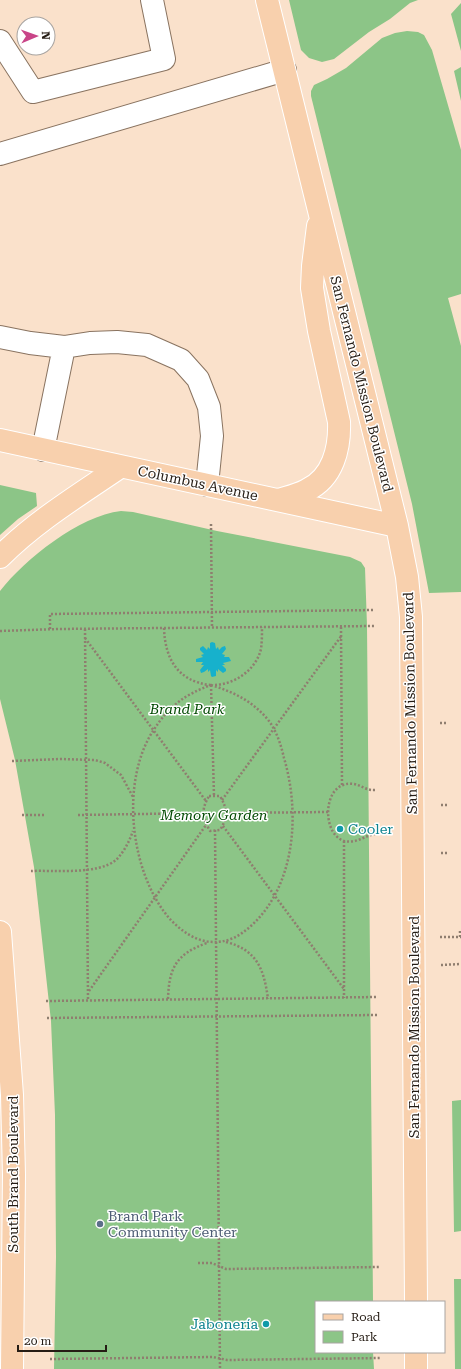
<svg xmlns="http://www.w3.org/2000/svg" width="461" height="1369" viewBox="0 0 461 1369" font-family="'Roboto Serif',serif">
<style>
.green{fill:#8cc587}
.water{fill:#17b1cc}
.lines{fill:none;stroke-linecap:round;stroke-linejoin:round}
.minor-casing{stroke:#897360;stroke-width:24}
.major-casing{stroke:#fff;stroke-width:24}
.path{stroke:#8f7e6f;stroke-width:2.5;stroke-dasharray:2 2;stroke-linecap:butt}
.minor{stroke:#fff;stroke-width:22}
.major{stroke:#f8d0ad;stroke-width:22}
.culture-dot{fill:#0f9aa8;stroke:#fff;stroke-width:1.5}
.service-dot{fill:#5c6f8a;stroke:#fff;stroke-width:1.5}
.labels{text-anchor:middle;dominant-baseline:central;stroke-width:3;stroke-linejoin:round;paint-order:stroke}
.street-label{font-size:14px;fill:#251c14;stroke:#fff}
.park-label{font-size:14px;font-style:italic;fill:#004900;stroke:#fff}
.culture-label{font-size:14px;fill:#0d838f;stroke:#fff;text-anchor:start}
.service-label{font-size:14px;fill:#4e5e75;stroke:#fff;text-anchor:start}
</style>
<rect width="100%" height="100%" fill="#fae1cb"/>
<path class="green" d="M289,0H418L410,3L390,19L369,32L334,59L322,62L309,58L301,50Z
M461,3V51L451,14Z
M407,31L418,32L424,35L432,50L461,150V294L448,298L461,346V592L429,593L412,504L311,96V91L314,85L327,79L346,68L382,38L395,33Z
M461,67V101L454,71Z
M0,485L36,493L37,506L18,519L0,535Z
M121,511L133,512L217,531L350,557L361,562L365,568L367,626L373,1302H316V1352H373L374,1369H54L56,1257L55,1115L51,1021L34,867L15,760L0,699V591C25,559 79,516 121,511Z
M461,1100V1231L454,1232L452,1101Z
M454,1279H461V1369H455Z"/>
<path class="water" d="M212,642L215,643L216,649L218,647L219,650L222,647L225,646L226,649L222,654L225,655L224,657H229L231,661L223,663L225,665H222L226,669V671L223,673L218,669V672L216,670V676L212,677L211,676L210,670L208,672V669L204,672L201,673L200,670L204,665H201L203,662H196V659L203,657L201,655L204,654L200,650V648L203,646L207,650L208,647L210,649V643Z"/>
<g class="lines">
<g class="minor-casing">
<path id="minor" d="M0,41L33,92L164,59L152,0
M0,154L285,70
M0,337L30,343L64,347L90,343L117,342L147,345L181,360L198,379L209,407L212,436L207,485
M43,450L64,347"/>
</g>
<g class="major-casing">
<path id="major" d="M267,0L397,526L407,577L411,617L416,1302
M0,440L397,526
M278,500C288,497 298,495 307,490C333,478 340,448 339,422L319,331L312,288L313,266L318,226
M0,557C36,521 79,495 120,467
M0,932L12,1095L14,1175L12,1369
M416,1352V1369"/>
</g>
<path class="path" d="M211,524L212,628
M341,627L342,785
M164,628C165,658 177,681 210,685
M50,629V614L374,610
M85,629L88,1000
M0,631L58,629L374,626
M85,638L206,801
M211,685C234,692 254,702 269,721C277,732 281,745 284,758C300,812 296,884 252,925C241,935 230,942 214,942C196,942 181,931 169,918C130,872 120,782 153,731C169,706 184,695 211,685Z
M211,685L214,796
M215,685C235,684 256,670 261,649C262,642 262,634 262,627
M440,723H446
M12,761L60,759L95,760L105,763L121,775L133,797
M375,790C363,791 358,780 343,785C323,792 323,834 344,841C357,844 365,835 376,834
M209,796H220C228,810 228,817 220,830L210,831C202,817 201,810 209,796Z
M222,800L342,635
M441,805H447
M226,813L328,812
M22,815H44
M78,815L204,813
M223,826L344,989
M215,830L220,1369
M344,841V998
M441,853H448
M31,871C53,870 98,875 116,860C124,852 129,842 133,831
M460,931V937
M440,937H461
M226,942C257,950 264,969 268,999
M441,965L461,964
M89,991L206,825
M168,999C169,968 176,954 207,943
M46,1001L378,997
M47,1018L377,1015
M198,1263H212L226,1269L379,1267
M50,1359L213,1357L227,1360L381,1358"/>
<use href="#minor" class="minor"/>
<use href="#major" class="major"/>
</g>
<g class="culture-dot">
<circle cx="340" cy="829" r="4"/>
<circle cx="266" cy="1324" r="4"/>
</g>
<circle class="service-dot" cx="100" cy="1224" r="4"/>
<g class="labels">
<g class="street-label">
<text transform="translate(362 384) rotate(76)">San Fernando Mission Boulevard</text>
<text transform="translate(198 483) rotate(12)">Columbus Avenue</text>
<text transform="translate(410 703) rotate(-91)">San Fernando Mission Boulevard</text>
<text transform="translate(414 1027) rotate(-90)">San Fernando Mission Boulevard</text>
<text transform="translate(13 1174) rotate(-90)">South Brand Boulevard</text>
</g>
<g class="park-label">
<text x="187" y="709">Brand Park</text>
<text x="214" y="815">Memory Garden</text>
</g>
<g class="culture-label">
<text x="348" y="829">Cooler</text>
<text x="258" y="1324" text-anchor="end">Jabonería</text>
</g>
<g class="service-label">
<text x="108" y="1216">Brand Park<tspan x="108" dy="16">Community Center</tspan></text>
</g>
</g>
<rect x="315" y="1301" width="130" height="52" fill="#ffffff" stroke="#a8a4a1"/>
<rect x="323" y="1314" width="20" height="6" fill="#f8d0ad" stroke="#a8a4a1"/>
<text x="351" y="1321" font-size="12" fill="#251c14">Road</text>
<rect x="323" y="1331" width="20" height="12" fill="#8cc587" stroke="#a8a4a1"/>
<text x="351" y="1341" font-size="12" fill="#251c14">Park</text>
<g transform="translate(36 36) rotate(88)"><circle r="19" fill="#ffffff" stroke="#a8a4a1"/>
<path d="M0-3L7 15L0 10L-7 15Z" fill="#c94488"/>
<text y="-6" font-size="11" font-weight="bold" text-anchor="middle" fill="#251c14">N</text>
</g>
<path d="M18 1345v6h88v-6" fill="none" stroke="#251c14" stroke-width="2"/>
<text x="24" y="1345" font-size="12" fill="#251c14" stroke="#ffffff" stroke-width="3" paint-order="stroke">20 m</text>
</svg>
